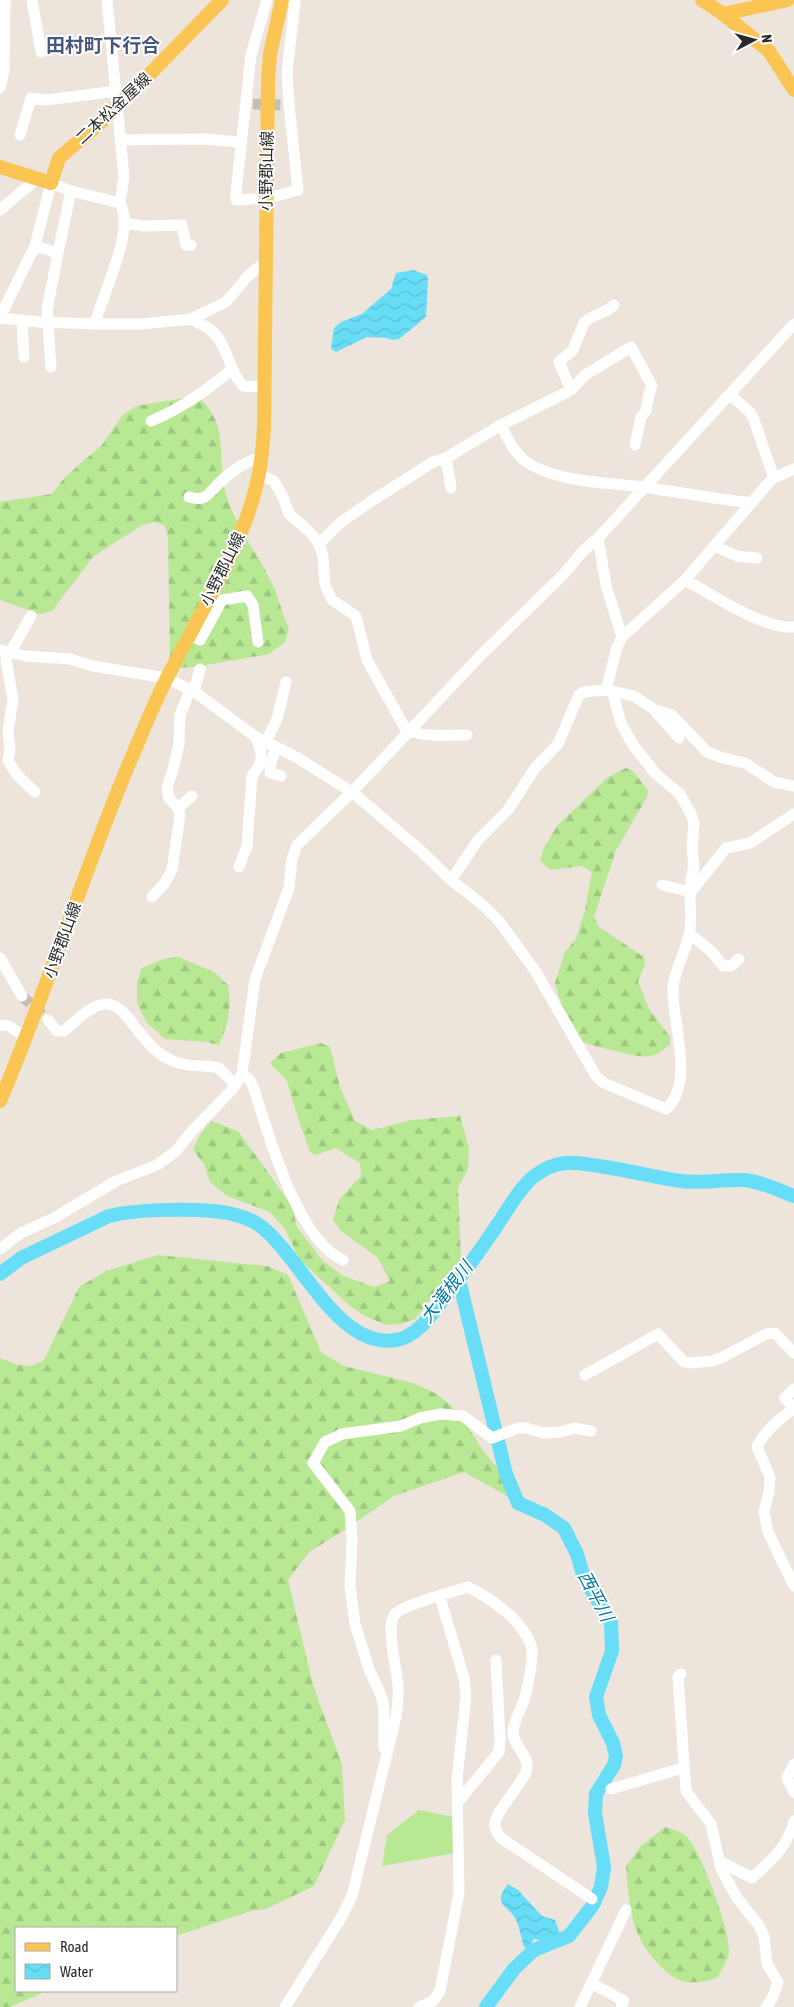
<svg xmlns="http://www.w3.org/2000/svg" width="794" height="2007" viewBox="0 0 794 2007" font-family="'Asap Condensed','Noto Sans JP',sans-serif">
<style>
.forest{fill:url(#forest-firs)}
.park{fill:#b8e894}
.water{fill:url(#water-waves)}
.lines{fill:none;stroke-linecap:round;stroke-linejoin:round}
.river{stroke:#67ddf7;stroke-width:14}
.minor-tunnel{stroke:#c6bfb8;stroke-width:11;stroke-dasharray:11 5.5;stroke-linecap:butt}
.minor{stroke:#fff;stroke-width:11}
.major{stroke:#fac553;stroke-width:14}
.labels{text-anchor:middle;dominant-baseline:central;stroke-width:4;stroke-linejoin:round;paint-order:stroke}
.street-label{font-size:16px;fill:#2a2a2a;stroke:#fff}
.water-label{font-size:18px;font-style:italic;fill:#047ca5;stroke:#fff}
.quarter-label{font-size:19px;font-weight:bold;fill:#47567e;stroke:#fff}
</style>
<defs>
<pattern id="forest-firs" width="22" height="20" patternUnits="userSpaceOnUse" patternTransform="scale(1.25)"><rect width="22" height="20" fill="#b8e894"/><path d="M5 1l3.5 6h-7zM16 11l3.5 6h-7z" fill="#9ec780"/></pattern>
<pattern id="water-waves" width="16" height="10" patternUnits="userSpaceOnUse" patternTransform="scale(1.25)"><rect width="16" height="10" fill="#67ddf7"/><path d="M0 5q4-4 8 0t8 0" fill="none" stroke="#5abed4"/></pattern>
</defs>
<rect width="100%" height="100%" fill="#ede4db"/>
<path class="forest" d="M184,398H199C232,428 215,458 226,494C236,529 261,557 275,590C280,603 283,616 289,629L285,642L269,654L195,667L176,668L170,662L168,537L164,525L154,522L142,525L93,557L52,611L40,614L0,600V502L52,494L65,477L102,445L122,416L136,406Z
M626,768L633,771L648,791L647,797L616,850L594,917L599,927L644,957L645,965L638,981L649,1009L670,1037V1044C652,1063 637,1056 616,1051C603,1048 591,1046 579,1040L573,1025L562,1006L555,983L565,952L576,939L585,910L592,872L581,866L551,870L540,861L543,850L557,826L608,777Z
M178,957L214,972L228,985C231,1010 229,1022 219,1045L206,1042L165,1039L147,1023L137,1003V981L142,968L163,959Z
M321,1043L330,1047L340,1087L355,1121L372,1130L412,1120L460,1116L469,1148L468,1169L458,1188L461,1260L415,1319L401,1324L386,1325L367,1317L350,1306L299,1259L285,1229L270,1212L227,1196L210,1182L204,1164L193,1150L198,1138L211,1121L238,1131L292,1206L297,1227L322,1260L343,1276L374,1287L390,1281L378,1258L341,1231L333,1220L339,1200L361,1176L360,1163L336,1148L316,1155L310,1152L298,1118L287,1081L270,1063L281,1053Z
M158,1255L267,1266L288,1275L321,1352L344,1366L413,1383L437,1394L459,1413L482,1449L515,1490L511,1498L464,1472L394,1496L343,1531L309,1552L288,1580L313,1685L342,1765L345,1820L314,1886L266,1909L251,1911L176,1936V1928H16V1991H46L10,2007H0V1358L18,1365L31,1366L44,1360L79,1287L106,1271Z
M665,1827C671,1829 681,1831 686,1836C700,1848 731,1933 729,1952C728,1960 721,1970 718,1977C708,1982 688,1985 677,1979C661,1971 643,1948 637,1932C629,1912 628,1887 626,1866L641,1846Z"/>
<path class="park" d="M419,1810L454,1817L455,1853L382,1866L387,1835Z"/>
<path class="water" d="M413,270L427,275L428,279L426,317L399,339L392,340L387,338L367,337L336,352L331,349L334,328L341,322L362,314L370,307L391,289L396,273Z
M508,1884L518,1890L542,1916L555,1920L559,1931L557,1938L549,1942L534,1939L528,1948L524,1947C521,1938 520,1928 516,1920C509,1905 491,1906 508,1884Z"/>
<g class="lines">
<path class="river" d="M0,1274L21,1258L109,1216C136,1209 209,1207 236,1215C244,1217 253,1221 259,1225C300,1254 337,1350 396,1340C416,1337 431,1316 442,1301C461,1277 479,1252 496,1227C507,1211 518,1190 533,1177C542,1170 554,1164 566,1163C577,1162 589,1165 599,1166C627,1170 654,1177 681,1181C701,1184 722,1179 743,1180C760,1181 778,1190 794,1196
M459,1280L506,1474L518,1503L545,1515L564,1528L577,1554L584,1578L611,1622L612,1651L596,1697L599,1715L613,1743L616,1756L614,1765L596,1794L595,1813L604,1867L601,1887L593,1905L569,1936L534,1950L514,1969L486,2007"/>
<path class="minor-tunnel" d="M253,104L281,105
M22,996L48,1020"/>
<path class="minor" d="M32,0L41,52
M107,0L124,177L120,203
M0,88L4,71L5,0
M20,135L31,98L47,100L116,91
M121,140L204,139L240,142
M71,191L120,203C136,229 102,295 95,324
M276,196L298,190L289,104L287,71L295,2L291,0
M253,199L236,200V192L251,55L267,0
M0,210L38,178
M124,223L144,226L182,225L186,245H191
M0,317L35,246L51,183L71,191L58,253L35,246
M0,318L39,322L95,324H142L191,319L226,302L248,276L265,262
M191,319C198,323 206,326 212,331C228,345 228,370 243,386L264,387
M22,321L24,357
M51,367L47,310L58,253
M571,390L559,362L573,350L584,323C592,314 606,314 614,305
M730,395L750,412L754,420L774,478
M151,421C180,409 208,390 232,369
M501,425C509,442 516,457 533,466C570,485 617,482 656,489C688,494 719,499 751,503
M446,458L451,488
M259,474L274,481L283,497L289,514L309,531L319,544L323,556L325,585L332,600L356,616L367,660L405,728C418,738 450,735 467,735
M189,497C206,502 208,494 218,484C229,473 246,460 261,458
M598,538L606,585L622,637
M319,544L340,523L370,502L433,462L446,458L501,425L571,390L585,375L631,347L652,386L649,394L646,411L641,417L635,445
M714,546L737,556L757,558
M685,580C712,594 764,630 794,627
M189,634L200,640L222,600L247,596L253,605L258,642
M0,650L26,656L70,659L93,666L166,678L195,692L256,737L296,757L352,792L419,849L451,880L483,905L499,921L536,972L596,1076L604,1083L666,1109C696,1083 671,1020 673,987C675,969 685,953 689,935C692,924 690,909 690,897L691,892L726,848L750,843L794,814
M7,653L6,659L13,700L8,730L10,749L8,761L18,776L35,792
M10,653L31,616
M606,690L617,647L622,637L685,580L772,479L794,469
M194,691L200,669
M612,691L621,723L633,745L656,774L680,794L692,816L694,823L692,847L694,867L691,878V892L662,885
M656,712L679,738
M266,742L277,719L286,682
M276,747L271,763L270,773L281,776
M178,808L192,796
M239,867L247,846L252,776L259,766L261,760V752L256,737
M451,880L478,840L508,810L535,768L558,744L579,695L584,692L606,690L634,696L655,710L672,715L707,752L723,758L745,763L774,782L794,786
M152,897L164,884L172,870L180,815L178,808L169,798L167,787L173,770L179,744L180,715L190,690
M690,934L712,952L723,966H731L739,959
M0,958L22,996
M48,1020L57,1031H64C72,1024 79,1017 88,1011C114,993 124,1013 139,1032C146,1041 157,1053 167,1058C186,1069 200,1064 219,1068L235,1085
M0,1025L9,1026L27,1038
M242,1074L249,1079L253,1086C268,1132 296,1239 343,1260
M0,1249L21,1233L54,1218L116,1181L157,1165L176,1151L193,1130L232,1090L242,1074L255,979L289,888L292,859L297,845L352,792L481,655L564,574L582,552L598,538L794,324
M585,1375L658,1334L683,1361L690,1363L712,1361L721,1358L766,1334L775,1333L794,1353
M794,1389L785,1398L794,1409
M794,1409C781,1417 763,1433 757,1447L770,1477L769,1492L764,1512L768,1532L794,1586
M681,1674L678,1677L686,1791L711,1824L721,1869L737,1898L758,1924L764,1936L767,1964L778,1982L772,1999L766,2007
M384,1748V1708L381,1695L369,1669L355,1624L350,1586L352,1540L350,1511L313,1463L325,1442L342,1434L401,1426L420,1418L441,1414L463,1416L492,1438L518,1428H526L544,1433L561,1432L574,1428L591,1431
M794,1764L787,1778L794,1792
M611,1789L683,1768
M458,1802L499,1752L500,1739L496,1660
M719,1861L752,1878C771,1861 788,1846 794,1821
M591,1983L624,2001L621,2007
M285,2007L341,1918L352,1896L396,1717C397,1706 399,1696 398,1686C397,1671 385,1624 395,1614C405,1604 452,1592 468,1587C492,1599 521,1619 531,1645C535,1654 528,1684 526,1694C523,1706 515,1718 513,1730C511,1745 532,1756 526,1772C521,1785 495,1812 495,1824C494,1829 498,1834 501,1838L592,1899
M419,2007L433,2001L440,1991L459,1893L457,1779L466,1696L464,1678L440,1597
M580,2007L626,1910"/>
<path class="major" d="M702,0L723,14L788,0
M723,14L769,51L794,90
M0,167L51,183L59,158L98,125L142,82L222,0
M0,1101C47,991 82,876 128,766C141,736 153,705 168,676C200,612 246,543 259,473C262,458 263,443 264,428L268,81L270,54L282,0"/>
</g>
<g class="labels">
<g class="street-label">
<text transform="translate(113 108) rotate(-43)">二本松金屋線</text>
<text transform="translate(266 171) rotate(-89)">小野郡山線</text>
<text transform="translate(222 569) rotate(-64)">小野郡山線</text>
<text transform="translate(62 940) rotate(-70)">小野郡山線</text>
</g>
<g class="water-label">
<text transform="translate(446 1292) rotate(-52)">大滝根川</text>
<text transform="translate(596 1596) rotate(62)">西平川</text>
</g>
<g class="quarter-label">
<text x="103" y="45">田村町下行合</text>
</g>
</g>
<rect x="15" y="1927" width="162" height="65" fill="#ffffff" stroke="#aaaaaa"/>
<rect x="25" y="1943" width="25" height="8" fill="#fac553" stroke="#aaaaaa"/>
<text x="60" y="1952" font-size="15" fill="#2a2a2a">Road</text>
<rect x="25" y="1964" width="25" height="15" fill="url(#water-waves)" stroke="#aaaaaa"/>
<text x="60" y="1977" font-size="15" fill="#2a2a2a">Water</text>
<g transform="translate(754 40) rotate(84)" stroke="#ffffff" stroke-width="4" paint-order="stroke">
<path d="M0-4L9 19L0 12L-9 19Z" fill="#2a2a2a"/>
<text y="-8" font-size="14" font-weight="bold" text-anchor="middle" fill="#2a2a2a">N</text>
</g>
</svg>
